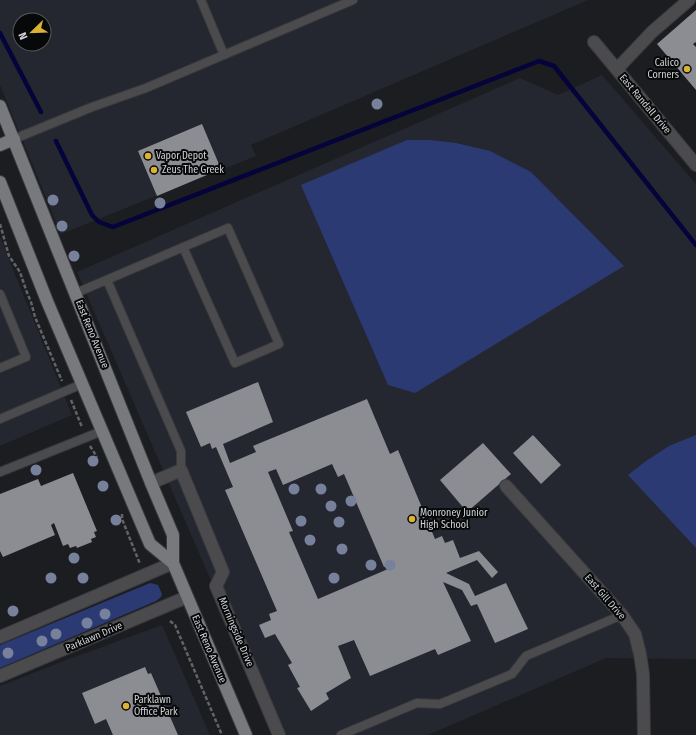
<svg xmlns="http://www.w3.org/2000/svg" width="696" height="735" viewBox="0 0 696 735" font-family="'Fira Sans Condensed',sans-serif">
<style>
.built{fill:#252730;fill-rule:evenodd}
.green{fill:#2b3a72}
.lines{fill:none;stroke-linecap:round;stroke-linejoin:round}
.stream{stroke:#04033a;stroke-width:4.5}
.building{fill:#8b8d92;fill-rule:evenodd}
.lane-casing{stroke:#393a3e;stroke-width:10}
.street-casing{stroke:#393a3e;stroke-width:14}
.primary-casing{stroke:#393a3e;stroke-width:14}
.path{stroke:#636467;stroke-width:2.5;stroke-dasharray:4 2;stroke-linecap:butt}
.lane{stroke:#4b4b4d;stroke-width:8}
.street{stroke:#4b4b4d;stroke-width:12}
.primary{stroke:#77797d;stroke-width:12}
.tree{fill:#78819b}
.poi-dot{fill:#dbb233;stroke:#070809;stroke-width:1.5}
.labels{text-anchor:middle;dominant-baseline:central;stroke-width:4;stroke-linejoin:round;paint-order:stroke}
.poi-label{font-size:10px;fill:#d1d2d4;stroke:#070809;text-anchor:start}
.street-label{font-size:10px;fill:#d1d2d4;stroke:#070809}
</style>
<rect width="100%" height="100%" fill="#1c1d21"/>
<path class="built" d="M0,0H588L251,145L256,156L61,234L0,85ZM20,20H44V44H20Z
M602,75L696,184V659L606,658L428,735H278L77,272L520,78L558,95Z
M0,237L72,415L0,446Z
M162,625L210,735H0V686L69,659Z"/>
<path class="green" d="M407,140H430L456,143L490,151L531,172L624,266L415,393L388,385L301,185Z
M696,435V548L628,475L646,461L669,446Z
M150,583L158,585L162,594L161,597L156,601L0,668V645Z"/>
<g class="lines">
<path class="stream" d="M0,33L41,112
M56,141L92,215L99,222L113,227L539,61L554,66L696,245"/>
</g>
<path class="building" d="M696,10V42L693,44L696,47V90L657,44Z
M202,124L221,169L157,196L138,151Z
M258,382L273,422L223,444L230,463L256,452L253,446L367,399L390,454L398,450L435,539L442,536L445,543L453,540L460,558L479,551L498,572L492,578L477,560L446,573L469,584L475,596L506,583L528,629L495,643L477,604L471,606L462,590L443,582L471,641L438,655L435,649L370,676L354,640L338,646L351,678L326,693L329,699L311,711L297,688L300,687L288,665L292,663L275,634L265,638L259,625L271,620L269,614L277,611L225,490L233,487L216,447L212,449L210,443L201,447L186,412ZM332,464L338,477L344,474L384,567L393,563L395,566L318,599L289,532L293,531L268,472L276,469L283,485Z
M533,435L561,465L541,484L513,453Z
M483,443L511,474L467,512L440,480Z
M73,473L97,531L94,532L96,537L91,539L92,542L77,548L76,546L70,548L68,544L63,546L54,523L51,525L55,535L3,557L0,551V494L38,479L41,486Z
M145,667L148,674L151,673L178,735H113L106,719L95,724L82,693Z"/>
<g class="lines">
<g class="lane-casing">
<path id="lane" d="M201,0L224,55
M14,139L92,107L146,88L353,0
M107,280L181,451V470
M76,293L228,228L279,344L235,363L183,247
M0,294L26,357L0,368
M0,419L82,384
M0,472L102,431
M341,735L417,703L440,704L512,674L526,656L622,615"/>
</g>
<g class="street-casing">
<path id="street" d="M594,42L696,165
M617,69L652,32L689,0
M151,483L181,470L223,572L216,586L279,735
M506,486L622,615L635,634L640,654L643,674L644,735
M0,637L173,563
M0,676L187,597"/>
</g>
<g class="primary-casing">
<path id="primary" d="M0,106L151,483L173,535V563L246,735
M0,145L14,139
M0,182L47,301L150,544L173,563"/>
</g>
<path class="path" d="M0,224L9,256L20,272L26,290L31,302L35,317L62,381
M71,400L82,427
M90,446L97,457
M122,514V519L140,564
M170,621L175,625L222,735"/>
<use href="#lane" class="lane"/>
<use href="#street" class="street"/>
<use href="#primary" class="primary"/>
</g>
<g class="tree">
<circle cx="377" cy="104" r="5.5"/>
<circle cx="53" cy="200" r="5.5"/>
<circle cx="160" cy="203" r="5.5"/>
<circle cx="62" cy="226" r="5.5"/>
<circle cx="74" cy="256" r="5.5"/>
<circle cx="93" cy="461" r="5.5"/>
<circle cx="36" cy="470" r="5.5"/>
<circle cx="103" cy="486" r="5.5"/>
<circle cx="294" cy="489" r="5.5"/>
<circle cx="321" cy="489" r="5.5"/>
<circle cx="351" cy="501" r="5.5"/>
<circle cx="331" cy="506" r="5.5"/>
<circle cx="116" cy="520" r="5.5"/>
<circle cx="301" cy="521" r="5.5"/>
<circle cx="339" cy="522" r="5.5"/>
<circle cx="310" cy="540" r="5.5"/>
<circle cx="342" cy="549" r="5.5"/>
<circle cx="74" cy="558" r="5.5"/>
<circle cx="371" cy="565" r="5.5"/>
<circle cx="390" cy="565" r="5.5"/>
<circle cx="51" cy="578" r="5.5"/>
<circle cx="83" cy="578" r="5.5"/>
<circle cx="334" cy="578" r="5.5"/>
<circle cx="13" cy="611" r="5.5"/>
<circle cx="105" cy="614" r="5.5"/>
<circle cx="87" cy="623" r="5.5"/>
<circle cx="56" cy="634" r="5.5"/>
<circle cx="42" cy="641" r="5.5"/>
<circle cx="8" cy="653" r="5.5"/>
</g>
<g class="poi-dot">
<circle cx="687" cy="69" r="4"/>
<circle cx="148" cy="156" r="4"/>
<circle cx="154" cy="170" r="4"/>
<circle cx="412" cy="519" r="4"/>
<circle cx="126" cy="706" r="4"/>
</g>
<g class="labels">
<g class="poi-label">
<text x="679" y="63" text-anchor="end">Calico<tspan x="679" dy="12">Corners</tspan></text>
<text x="156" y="156">Vapor Depot</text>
<text x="162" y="170">Zeus The Greek</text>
<text x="420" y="513">Monroney Junior<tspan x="420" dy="12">High School</tspan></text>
<text x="134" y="700">Parklawn<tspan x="134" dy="12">Office Park</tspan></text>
</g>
<g class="street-label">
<text transform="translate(645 104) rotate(50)">East Randall Drive</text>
<text transform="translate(92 334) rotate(68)">East Reno Avenue</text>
<text transform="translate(605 597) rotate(49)">East Gill Drive</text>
<text transform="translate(236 632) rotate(67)">Morningside Drive</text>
<text transform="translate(94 637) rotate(-23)">Parklawn Drive</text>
<text transform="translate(209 649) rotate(67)">East Reno Avenue</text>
</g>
</g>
<g transform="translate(32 32) rotate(247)"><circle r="19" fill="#070809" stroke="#58595a"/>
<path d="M0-3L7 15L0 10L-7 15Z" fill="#dbb233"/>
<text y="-6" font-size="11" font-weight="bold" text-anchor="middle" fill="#d1d2d4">N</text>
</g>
</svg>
